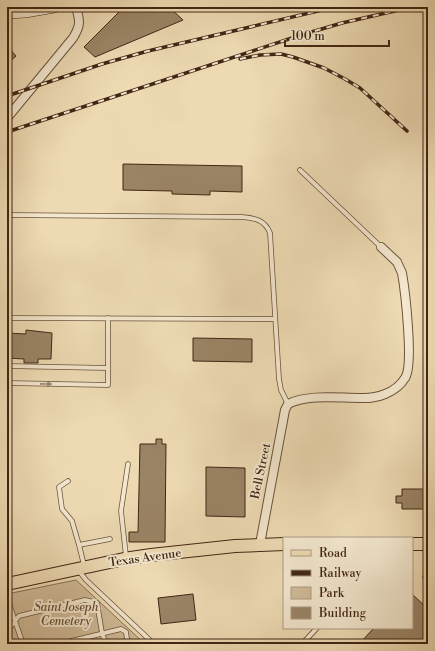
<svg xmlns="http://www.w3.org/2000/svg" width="435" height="651" viewBox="0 0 435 651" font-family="'Libre Bodoni',serif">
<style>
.green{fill:#d0bb98;stroke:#887056}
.building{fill:#9a8466;stroke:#412613}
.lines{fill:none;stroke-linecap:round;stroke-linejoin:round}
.service-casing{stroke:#6c533b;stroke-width:5.5}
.minor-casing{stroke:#6c533b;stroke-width:10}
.secondary-casing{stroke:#412613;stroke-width:12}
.primary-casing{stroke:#412613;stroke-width:14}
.service{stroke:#f3e7ce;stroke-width:4}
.minor{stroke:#f3e7ce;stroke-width:8}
.secondary{stroke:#f3e7ce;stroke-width:11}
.primary{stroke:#eddab3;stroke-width:12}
.rail-casing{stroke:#412613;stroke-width:3.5}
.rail{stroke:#f3e7ce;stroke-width:2;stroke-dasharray:6;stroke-linecap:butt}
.oneway{fill:#9a8670}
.labels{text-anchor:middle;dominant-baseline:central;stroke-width:4;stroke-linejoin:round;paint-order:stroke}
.street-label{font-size:12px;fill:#412613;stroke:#f3e7ce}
.park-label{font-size:12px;font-style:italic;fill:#654b34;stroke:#f3e7ce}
</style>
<rect width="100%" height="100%" fill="#eddab3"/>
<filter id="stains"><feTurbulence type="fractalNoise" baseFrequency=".005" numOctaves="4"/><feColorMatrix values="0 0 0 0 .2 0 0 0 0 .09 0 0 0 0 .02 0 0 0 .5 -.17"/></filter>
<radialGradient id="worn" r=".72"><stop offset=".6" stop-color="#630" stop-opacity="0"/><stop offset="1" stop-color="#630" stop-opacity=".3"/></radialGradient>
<path class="green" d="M76,580L145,644H7V594Z"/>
<path class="building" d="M124,7H169L183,20L95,57L84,47Z
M7,46L16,56L7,64Z
M123,164L242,166V192L210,191V195L172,194V191L123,190Z
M26,330L52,333L51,359H38V363H24V359L7,358V333L26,334Z
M193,338L252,339V362L193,361Z
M156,439H162V444H166L165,542H129V532H138L140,444H156Z
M206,467L245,468V517L206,516Z
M402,489H428V509H402V503H396V496H402Z
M193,594L196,620L161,624L158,598Z
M412,594L428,609V644H359L374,628H412Z"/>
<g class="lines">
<g class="service-casing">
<path id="service" d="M300,170L381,247
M7,215L242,217C255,218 265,220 270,233L279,379L281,390L288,404
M7,318L275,319
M7,366L108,368
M7,383L108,385V318
M68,481L59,487L62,509L72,521L79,545
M126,556L121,511L128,464
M84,565L79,545L110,539
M428,567L425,577L428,583
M79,571L86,580L154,644
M7,598L23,644
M7,631L19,616L85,600L97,603L102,633L106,644
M59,644L121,629L126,632L127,639L122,644
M302,644L317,628"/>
</g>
<g class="minor-casing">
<path id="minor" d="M7,118L73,38C81,25 80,21 76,7
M260,544L285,410L288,404C309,394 337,398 360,398C376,399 396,393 405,378C414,366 405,290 402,273L397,262L381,247"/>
</g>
<g class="secondary-casing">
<path id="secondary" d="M7,13L25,12L54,7"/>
</g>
<g class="primary-casing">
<path id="primary" d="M412,544H428
M7,584L124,559L151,555L235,546L284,544"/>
</g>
<use href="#service" class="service"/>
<use href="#minor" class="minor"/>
<use href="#secondary" class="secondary"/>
<use href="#primary" class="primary"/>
<g class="rail-casing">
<path id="rail" d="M240,59L260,55L281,54L293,57L324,68L345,79L360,88L407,131
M7,96L102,64L148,51L335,7
M7,132L298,36L342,23L412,7"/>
</g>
<use href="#rail" class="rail"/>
</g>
<defs><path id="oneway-solid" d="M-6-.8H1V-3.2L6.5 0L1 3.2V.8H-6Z"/></defs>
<use class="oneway" href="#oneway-solid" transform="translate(46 384) rotate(1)"/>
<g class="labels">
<g class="street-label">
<text transform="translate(261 471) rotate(-78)">Bell Street</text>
<text transform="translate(145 558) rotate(-8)">Texas Avenue</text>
</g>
<g class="park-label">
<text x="66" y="607">Saint Joseph<tspan x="66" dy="14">Cemetery</tspan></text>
</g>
</g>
<rect width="435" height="651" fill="none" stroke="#eddab3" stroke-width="24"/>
<rect x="8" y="8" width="419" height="635" fill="none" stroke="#412613" stroke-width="2"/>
<rect x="12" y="12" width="411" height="627" fill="none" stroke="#412613"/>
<rect x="283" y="537" width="130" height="92" fill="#f3e7ce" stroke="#ac9a83"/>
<rect x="291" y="550" width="20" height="6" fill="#eddab3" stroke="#ac9a83"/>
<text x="319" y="557" font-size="12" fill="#412613">Road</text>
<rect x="291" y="570" width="20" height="6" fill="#412613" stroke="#ac9a83"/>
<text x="319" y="577" font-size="12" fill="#412613">Railway</text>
<rect x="291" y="587" width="20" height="12" fill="#d0bb98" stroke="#ac9a83"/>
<text x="319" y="597" font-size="12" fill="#412613">Park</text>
<rect x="291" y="607" width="20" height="12" fill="#9a8466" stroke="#ac9a83"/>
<text x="319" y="617" font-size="12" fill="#412613">Building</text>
<path d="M285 40v6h104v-6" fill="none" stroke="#412613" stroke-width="2"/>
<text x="291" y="40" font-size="12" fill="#412613" stroke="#f3e7ce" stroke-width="3" paint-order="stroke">100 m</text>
<rect width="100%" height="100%" filter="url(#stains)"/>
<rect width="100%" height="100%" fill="url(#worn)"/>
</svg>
